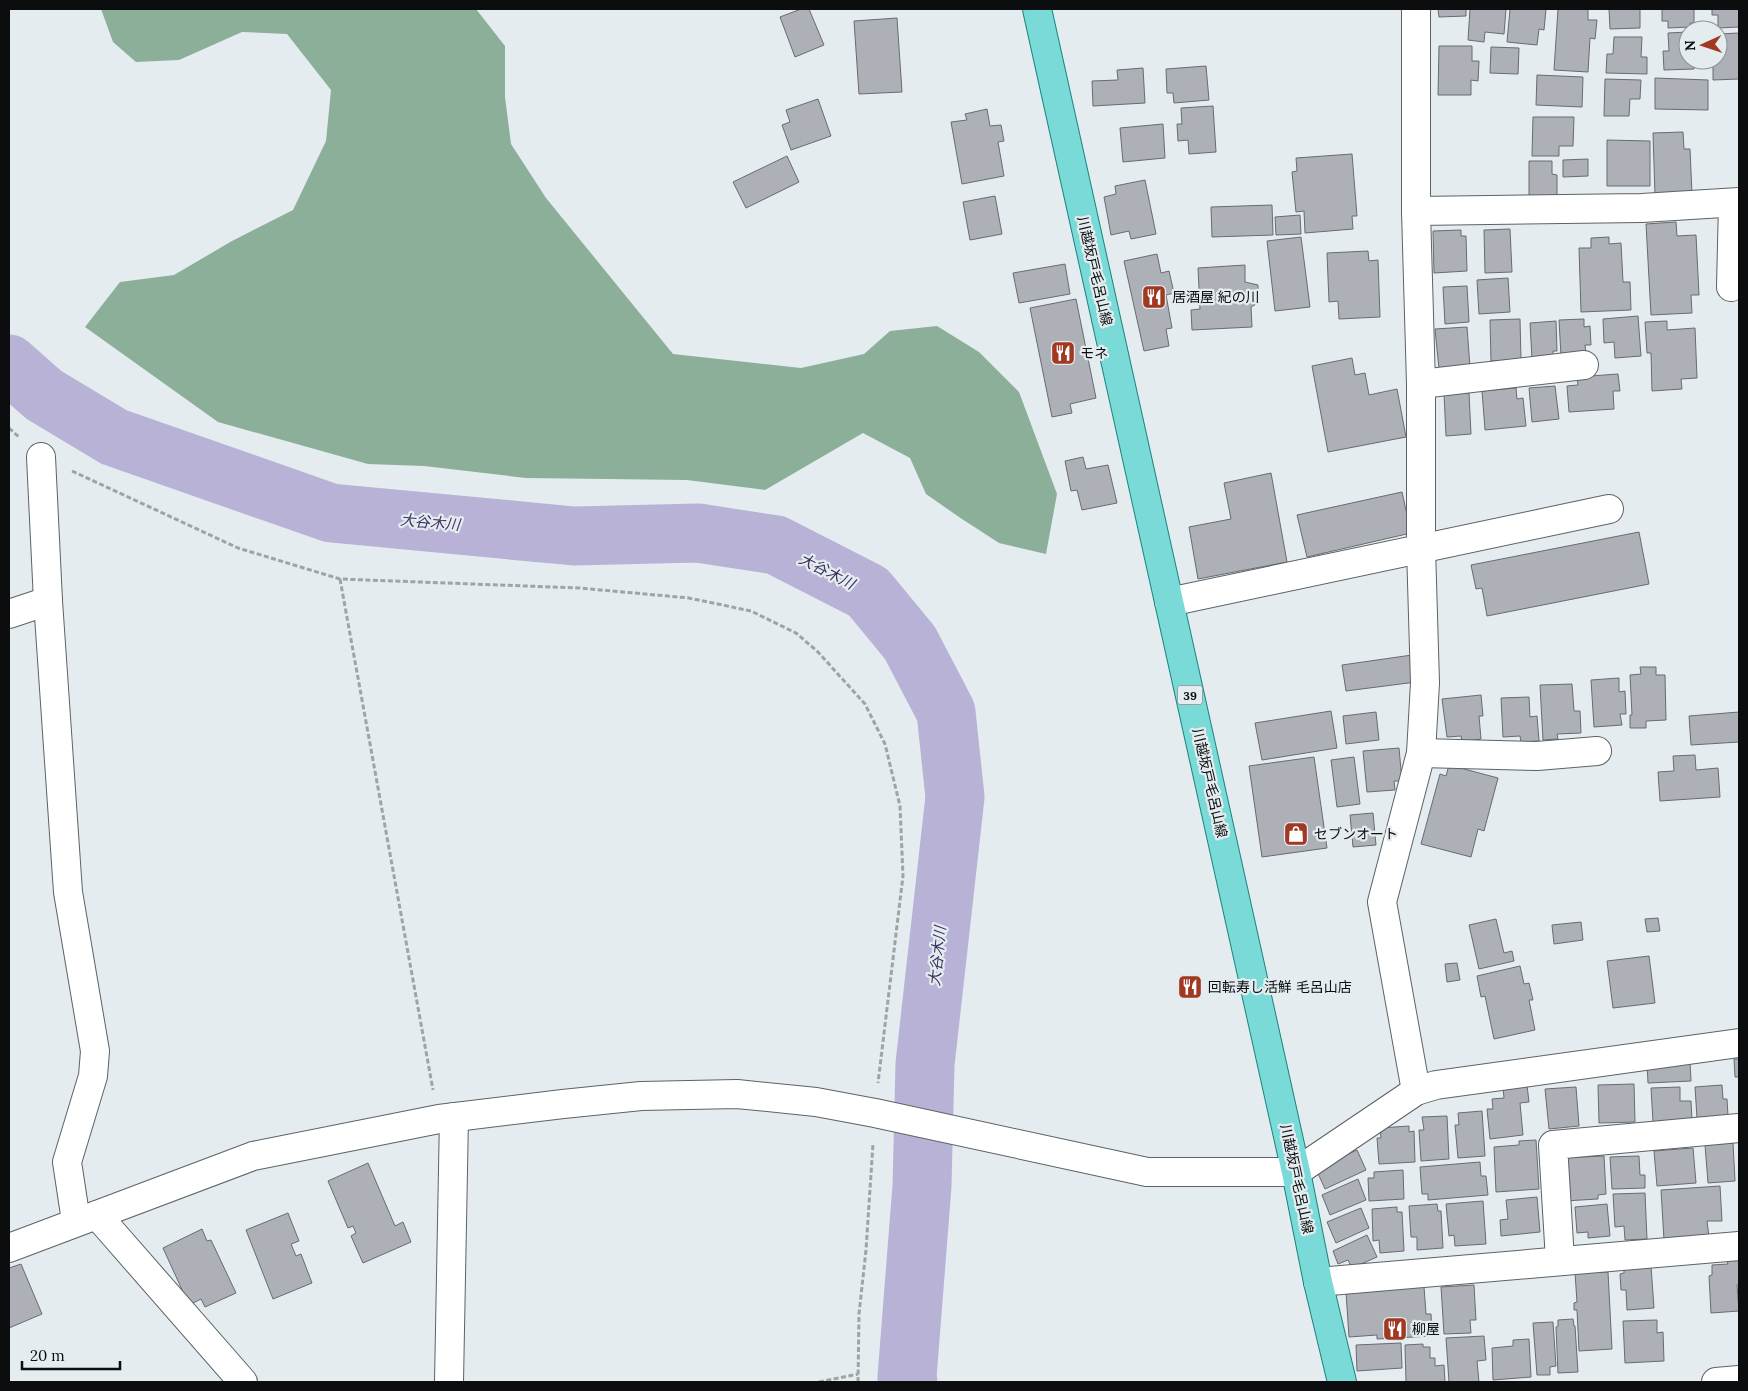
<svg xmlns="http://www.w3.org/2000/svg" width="1748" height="1391" viewBox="0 0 1748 1391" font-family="Lora,'Noto Sans JP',serif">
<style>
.forest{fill:#8baf98}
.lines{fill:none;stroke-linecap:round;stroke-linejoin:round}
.river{stroke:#b8b2d7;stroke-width:59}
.building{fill:#adb1b7;stroke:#686b71}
.minor-casing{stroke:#5c6265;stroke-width:30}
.major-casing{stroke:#19837f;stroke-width:30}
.path{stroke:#9ea4a6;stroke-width:3;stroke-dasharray:5 2.5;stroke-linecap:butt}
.minor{stroke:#fff;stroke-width:28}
.major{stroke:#79dad7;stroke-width:28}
.labels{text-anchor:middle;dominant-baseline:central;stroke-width:4.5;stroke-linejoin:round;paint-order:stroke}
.shield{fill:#e4ecef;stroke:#4c5052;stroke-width:1}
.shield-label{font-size:12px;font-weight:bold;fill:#0b0d0e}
.street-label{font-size:14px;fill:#0b0d0e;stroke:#e4ecef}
.poi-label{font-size:14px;fill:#0b0d0e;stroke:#e4ecef;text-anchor:start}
.water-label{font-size:15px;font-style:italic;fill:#3c3161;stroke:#e4ecef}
</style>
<rect width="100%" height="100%" fill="#e4ecef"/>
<polygon class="forest" points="101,9 476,9 505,46 505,97 511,144 546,198 673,354 801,368 864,354 890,331 937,326 979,352 1019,392 1057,494 1046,554 999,543 959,517 926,494 910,458 863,433 765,490 687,480 526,478 424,466 368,464 218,422 85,327 120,282 174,275 232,241 293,210 326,141 331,90 287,34 242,32 179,60 136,62 113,42"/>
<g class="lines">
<polyline class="river" points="9,364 44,395 114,437 331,513 574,536 698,533 776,545 868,592 910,643 946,712 955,797 925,1064 922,1186 907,1377 908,1382"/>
</g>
<g class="building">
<polygon points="801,9 809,9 824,45 795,57 780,17"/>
<polygon points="1438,9 1466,9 1466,16 1439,17"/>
<polygon points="1470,9 1506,9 1504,34 1485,32 1484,42 1468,40"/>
<polygon points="1510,9 1546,9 1544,30 1539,29 1537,45 1507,42"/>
<polygon points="1558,9 1588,9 1588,20 1597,20 1595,39 1590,38 1588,72 1554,70"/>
<polygon points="1609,9 1640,9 1640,28 1610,29"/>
<polygon points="1662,9 1694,9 1694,23 1690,23 1690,27 1668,28 1668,21 1662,21"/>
<polygon points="1712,9 1739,9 1739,27 1718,28 1718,15 1712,15"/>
<polygon points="897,18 902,92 859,94 854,21"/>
<polygon points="1688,32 1688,60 1694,60 1694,69 1664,70 1663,51 1669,51 1668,33"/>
<polygon points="1739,33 1739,79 1713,80 1713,60 1718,60 1718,34"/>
<polygon points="1614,37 1642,37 1641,57 1647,57 1647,74 1606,73 1607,54 1613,54"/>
<polygon points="1439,46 1472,46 1472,61 1479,61 1478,81 1471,80 1471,95 1438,95"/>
<polygon points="1491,47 1519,48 1518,74 1490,73"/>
<polygon points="1206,66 1209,100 1174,103 1173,93 1167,93 1166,69"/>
<polygon points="1143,68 1145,103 1093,106 1092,81 1118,80 1117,70"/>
<polygon points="1537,75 1583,77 1582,107 1536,105"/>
<polygon points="1655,78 1708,80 1708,110 1655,109"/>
<polygon points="1605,79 1641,80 1640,99 1630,99 1629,116 1604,116"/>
<polygon points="818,99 831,136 791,150 782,125 790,122 786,110"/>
<polygon points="1213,106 1216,152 1189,154 1188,140 1178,141 1177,124 1182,124 1181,108"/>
<polygon points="987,109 990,126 1001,125 1004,141 998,142 1004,176 962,184 951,122 967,120 965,114"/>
<polygon points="1533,117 1574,117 1573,146 1559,146 1559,156 1532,156"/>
<polygon points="1163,124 1165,158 1123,162 1120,128"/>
<polygon points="1683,132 1684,149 1690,149 1692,194 1655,195 1653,133"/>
<polygon points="1607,140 1650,141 1650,186 1607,186"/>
<polygon points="1352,154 1357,216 1352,216 1353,229 1305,233 1304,211 1296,212 1292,172 1297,171 1296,158"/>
<polygon points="787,156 799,182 746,208 733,182"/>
<polygon points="1588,159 1588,176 1563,177 1563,160"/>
<polygon points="1529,161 1552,161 1552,174 1557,175 1557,196 1529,196"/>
<polygon points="1145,180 1156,234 1131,239 1129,231 1111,235 1104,197 1116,194 1115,186"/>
<polygon points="995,196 1002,234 970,240 963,202"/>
<polygon points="1272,205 1273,235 1212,237 1211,207"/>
<polygon points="1300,215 1301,234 1276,235 1275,217"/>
<polygon points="1676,222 1677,236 1696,235 1699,295 1691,295 1692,313 1651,315 1646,224"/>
<polygon points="1510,229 1512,272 1485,273 1484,230"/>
<polygon points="1461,230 1461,236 1466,236 1467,271 1434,273 1433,231"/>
<polygon points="1301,237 1310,307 1275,311 1267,241"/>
<polygon points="1609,237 1609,244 1621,243 1623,282 1630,282 1631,310 1581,312 1579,248 1591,248 1591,238"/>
<polygon points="1368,251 1369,261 1378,260 1380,317 1339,319 1338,301 1329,302 1327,253"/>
<polygon points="1157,254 1161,273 1169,271 1174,293 1166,295 1172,328 1166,329 1169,346 1144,351 1124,261"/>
<polygon points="1065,264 1070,294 1019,303 1013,273"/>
<polygon points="1245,265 1245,282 1258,285 1258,303 1251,307 1252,327 1192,330 1191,310 1200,309 1198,268"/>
<polygon points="1508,278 1510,312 1479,314 1477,280"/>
<polygon points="1467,286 1469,322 1445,324 1443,287"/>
<polygon points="1076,299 1096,398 1070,404 1072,413 1052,417 1030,308"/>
<polygon points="1638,316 1641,356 1615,358 1614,342 1604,343 1603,319"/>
<polygon points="1520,319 1521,360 1491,361 1490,320"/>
<polygon points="1584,319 1584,327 1590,326 1591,345 1585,345 1586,354 1561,356 1559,320"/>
<polygon points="1556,321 1557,351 1553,351 1553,357 1532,359 1530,323"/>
<polygon points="1667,321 1667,330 1695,328 1697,378 1681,379 1682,389 1652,391 1651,353 1647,353 1645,322"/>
<polygon points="1467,327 1470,367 1439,369 1435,329"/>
<polygon points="1352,358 1355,375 1365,373 1369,395 1397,389 1406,437 1328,452 1312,366"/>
<polygon points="1618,374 1620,391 1613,391 1614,409 1569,412 1567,386 1578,385 1577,377"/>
<polygon points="1555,386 1559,419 1532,422 1529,388"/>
<polygon points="1516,388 1517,399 1523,398 1526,426 1485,430 1482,391"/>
<polygon points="1469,393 1471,434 1446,436 1444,394"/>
<polygon points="1083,457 1086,469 1108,465 1117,503 1082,510 1077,490 1071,491 1065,461"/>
<polygon points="1271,473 1287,562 1198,579 1189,527 1231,519 1224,483"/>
<polygon points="1402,492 1411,533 1307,557 1297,515"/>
<polygon points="1639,532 1649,584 1487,616 1482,588 1476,589 1471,565"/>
<polygon points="1412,655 1416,682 1346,691 1342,665"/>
<polygon points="1640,667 1656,667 1656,675 1665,675 1666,720 1646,721 1646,728 1630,728 1630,715 1632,715 1630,675 1641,674"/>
<polygon points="1619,678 1619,692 1625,691 1626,714 1620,714 1622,725 1594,727 1591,680"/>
<polygon points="1572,684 1574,711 1580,711 1581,733 1557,734 1558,739 1543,740 1540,685"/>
<polygon points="1481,695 1483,716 1479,716 1481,739 1462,742 1461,736 1447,737 1442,699"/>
<polygon points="1529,697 1530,717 1537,716 1539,741 1521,742 1520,736 1503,737 1501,698"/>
<polygon points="1331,711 1337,748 1262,760 1255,723"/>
<polygon points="1376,712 1379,740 1346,744 1343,716"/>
<polygon points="1739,712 1739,742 1691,745 1689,716"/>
<polygon points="1399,748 1402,781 1394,781 1395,790 1367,792 1363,751"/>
<polygon points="1695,755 1696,770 1718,768 1720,797 1660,801 1658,772 1674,771 1673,756"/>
<polygon points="1314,757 1327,848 1262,857 1249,766"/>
<polygon points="1354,757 1360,804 1337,807 1331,760"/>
<polygon points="1449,765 1498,778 1484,831 1478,829 1471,857 1421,844 1440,774 1446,776"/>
<polygon points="1373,813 1376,845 1353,847 1350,815"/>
<polygon points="1658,918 1660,931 1647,932 1645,919"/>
<polygon points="1496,919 1504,953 1512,951 1514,961 1479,969 1469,925"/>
<polygon points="1581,922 1583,940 1554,944 1552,925"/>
<polygon points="1649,956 1655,1003 1613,1008 1607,961"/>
<polygon points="1457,963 1460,980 1447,982 1445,964"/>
<polygon points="1520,966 1524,984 1529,983 1533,1000 1529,1000 1535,1030 1494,1039 1485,996 1481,997 1477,976"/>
<polygon points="1734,1059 1739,1059 1739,1077 1735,1077"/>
<polygon points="1690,1062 1691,1081 1648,1083 1647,1064"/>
<polygon points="1634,1084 1635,1122 1599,1123 1598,1085"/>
<polygon points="1527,1085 1529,1102 1520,1103 1523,1135 1490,1139 1487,1109 1493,1109 1492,1099 1504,1098 1503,1087"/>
<polygon points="1722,1085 1723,1099 1727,1099 1728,1116 1697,1118 1695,1087"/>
<polygon points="1576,1087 1579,1126 1549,1129 1545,1089"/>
<polygon points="1680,1087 1680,1101 1691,1101 1692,1120 1653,1122 1651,1088"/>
<polygon points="1482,1111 1485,1156 1458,1158 1455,1125 1459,1125 1458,1113"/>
<polygon points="1447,1116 1449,1159 1421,1161 1419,1130 1424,1130 1422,1117"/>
<polygon points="1409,1126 1409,1132 1414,1131 1415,1162 1379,1164 1377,1138 1381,1138 1380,1128"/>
<polygon points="1536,1140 1539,1189 1496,1192 1494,1147 1519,1145 1519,1141"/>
<polygon points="1733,1143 1735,1181 1708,1183 1705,1145"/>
<polygon points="1693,1148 1696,1183 1657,1186 1654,1151"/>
<polygon points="1357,1150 1366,1170 1325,1189 1316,1169"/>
<polygon points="1604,1156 1606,1194 1598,1195 1598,1199 1564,1201 1562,1158"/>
<polygon points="1639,1156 1640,1175 1645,1175 1645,1188 1612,1189 1610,1157"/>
<polygon points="1480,1162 1481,1176 1486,1176 1488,1195 1428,1200 1428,1194 1422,1194 1420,1167"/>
<polygon points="368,1163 395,1226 403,1222 411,1242 363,1263 351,1236 356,1233 353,1226 348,1228 328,1181"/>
<polygon points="1403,1170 1404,1199 1369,1201 1368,1178 1374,1178 1374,1172"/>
<polygon points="1358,1179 1366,1200 1330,1215 1322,1195"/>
<polygon points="1720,1186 1722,1221 1707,1221 1709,1237 1664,1240 1661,1190"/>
<polygon points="1645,1193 1647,1239 1625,1240 1624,1226 1615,1227 1613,1194"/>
<polygon points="1537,1197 1540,1232 1501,1236 1500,1220 1508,1219 1506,1200"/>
<polygon points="1483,1201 1486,1244 1455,1246 1454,1235 1449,1236 1446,1204"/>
<polygon points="1437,1204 1438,1211 1441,1211 1443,1248 1417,1250 1417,1237 1411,1237 1409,1206"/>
<polygon points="1607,1204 1610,1236 1588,1238 1588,1232 1577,1233 1575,1207"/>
<polygon points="1397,1207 1397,1212 1402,1212 1404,1251 1380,1253 1379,1240 1373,1241 1372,1209"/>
<polygon points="1361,1208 1369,1228 1336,1243 1327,1222"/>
<polygon points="288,1213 299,1241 291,1244 296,1256 301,1254 312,1283 273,1299 246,1230"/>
<polygon points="202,1229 207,1241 211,1240 236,1293 205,1307 201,1299 189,1305 163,1248"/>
<polygon points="1367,1235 1377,1257 1352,1268 1348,1260 1338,1264 1333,1251"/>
<polygon points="1739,1260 1739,1285 1737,1285 1739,1311 1711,1313 1709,1276 1712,1275 1712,1265 1728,1264 1727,1261"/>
<polygon points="21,1264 42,1314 9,1328 9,1268"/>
<polygon points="1651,1266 1654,1308 1627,1310 1626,1290 1621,1290 1620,1274 1624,1273 1624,1268"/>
<polygon points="1608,1272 1612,1349 1579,1351 1577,1310 1574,1310 1574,1303 1577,1302 1575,1273"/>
<polygon points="1474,1285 1476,1320 1470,1320 1471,1333 1444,1334 1441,1287"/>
<polygon points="1424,1287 1426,1314 1431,1314 1432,1336 1377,1339 1377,1335 1349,1337 1346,1292"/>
<polygon points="1573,1319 1574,1326 1575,1326 1578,1372 1558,1373 1556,1327 1558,1326 1558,1320"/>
<polygon points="1657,1320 1657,1333 1663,1332 1664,1361 1625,1363 1623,1321"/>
<polygon points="1553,1322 1556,1366 1550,1367 1550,1375 1537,1375 1533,1323"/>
<polygon points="1484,1336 1486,1360 1477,1361 1479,1382 1449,1382 1446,1338"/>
<polygon points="1529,1339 1531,1377 1493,1380 1492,1348 1513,1346 1513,1340"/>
<polygon points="1401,1343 1402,1368 1357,1371 1356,1345"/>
<polygon points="1423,1344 1423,1347 1430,1347 1430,1358 1435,1358 1435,1366 1444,1365 1445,1382 1406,1382 1405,1345"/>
</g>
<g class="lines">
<defs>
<g id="minor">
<polyline points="1416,211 1642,208 1739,202"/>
<polyline points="1731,287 1733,203"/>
<polyline points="1421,384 1584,365"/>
<polyline points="41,457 48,601 68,892 95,1051 93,1076 67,1162 76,1221"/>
<polyline points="1169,602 1609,509"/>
<polyline points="9,614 48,601"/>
<polyline points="1421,753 1537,756 1597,751"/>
<polyline points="1416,1091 1382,902 1421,753 1425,683 1421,548 1421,384 1416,211 1416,9"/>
<polyline points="97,1215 243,1382"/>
<polyline points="9,1248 253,1156 439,1119 563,1104 641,1096 737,1094 816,1102 875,1113 1147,1172 1296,1172 1416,1091 1436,1085 1739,1043"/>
<polyline points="1560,1260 1553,1145 1739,1128"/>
<polyline points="1318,1282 1739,1246"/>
<polyline points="449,1382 454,1117"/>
<polyline points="1716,1382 1739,1380"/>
</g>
<polyline id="major" points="1037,9 1296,1172 1318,1282 1342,1382"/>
</defs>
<use href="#minor" class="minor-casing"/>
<use href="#major" class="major-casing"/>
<g class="path">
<polyline points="9,428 19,437"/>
<polyline points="72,471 238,548 340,579 579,588 689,598 751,611 796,633 818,652 865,704 885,744 900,806 903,876 878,1083"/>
<polyline points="340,579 433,1090"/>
<polyline points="819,1382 858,1374"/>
<polyline points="858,1382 859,1314 866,1250 873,1144"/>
</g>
<use href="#minor" class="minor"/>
<use href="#major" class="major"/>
</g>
<defs>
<symbol id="restaurant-square" viewBox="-11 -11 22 22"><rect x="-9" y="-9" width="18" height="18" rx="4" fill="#a13821" stroke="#e4ecef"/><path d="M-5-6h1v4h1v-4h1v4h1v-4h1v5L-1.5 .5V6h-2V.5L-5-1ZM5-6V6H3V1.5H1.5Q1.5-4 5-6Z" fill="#fff"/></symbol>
<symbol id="shop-square" viewBox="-11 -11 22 22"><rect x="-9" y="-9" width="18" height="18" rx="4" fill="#a13821" stroke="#e4ecef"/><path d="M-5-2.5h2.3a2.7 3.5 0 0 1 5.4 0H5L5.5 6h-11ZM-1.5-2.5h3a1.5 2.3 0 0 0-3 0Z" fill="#fff"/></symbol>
</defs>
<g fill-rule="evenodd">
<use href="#restaurant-square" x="1140" y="283" width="28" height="28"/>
<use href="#restaurant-square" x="1049" y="339" width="28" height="28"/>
<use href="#shop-square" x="1282" y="820" width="28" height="28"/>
<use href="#restaurant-square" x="1176" y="973" width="28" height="28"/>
<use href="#restaurant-square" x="1381" y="1315" width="28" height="28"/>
</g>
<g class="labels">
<rect class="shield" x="1177.5" y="685.5" width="25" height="19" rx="4"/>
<g class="shield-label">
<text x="1190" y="695">39</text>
</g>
<g class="street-label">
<text transform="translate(1095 271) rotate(77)">川越坂戸毛呂山線</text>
<text transform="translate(1210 783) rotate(77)">川越坂戸毛呂山線</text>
<text transform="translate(1297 1179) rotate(78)">川越坂戸毛呂山線</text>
</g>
<g class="poi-label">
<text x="1172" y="297">居酒屋 紀の川</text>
<text x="1080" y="353">モネ</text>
<text x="1314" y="834">セブンオート</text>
<text x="1208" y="987">回転寿し活鮮 毛呂山店</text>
<text x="1412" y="1329">柳屋</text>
</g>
<g class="water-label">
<text transform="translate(430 522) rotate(5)">大谷木川</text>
<text transform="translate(827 571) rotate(27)">大谷木川</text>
<text transform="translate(937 956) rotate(-84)">大谷木川</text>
</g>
</g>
<rect width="1748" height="1391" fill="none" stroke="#0b0d0e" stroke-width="20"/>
<g transform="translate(1703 45) rotate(267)"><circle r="24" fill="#e4ecef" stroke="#8d9395"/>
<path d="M0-4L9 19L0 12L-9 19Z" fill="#a13821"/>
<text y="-8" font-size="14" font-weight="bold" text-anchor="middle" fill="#0b0d0e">N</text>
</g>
<path d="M22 1361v8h98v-8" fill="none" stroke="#0b0d0e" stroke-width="2.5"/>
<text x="30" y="1361" font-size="15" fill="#0b0d0e" stroke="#e4ecef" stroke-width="4" paint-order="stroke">20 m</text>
</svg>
